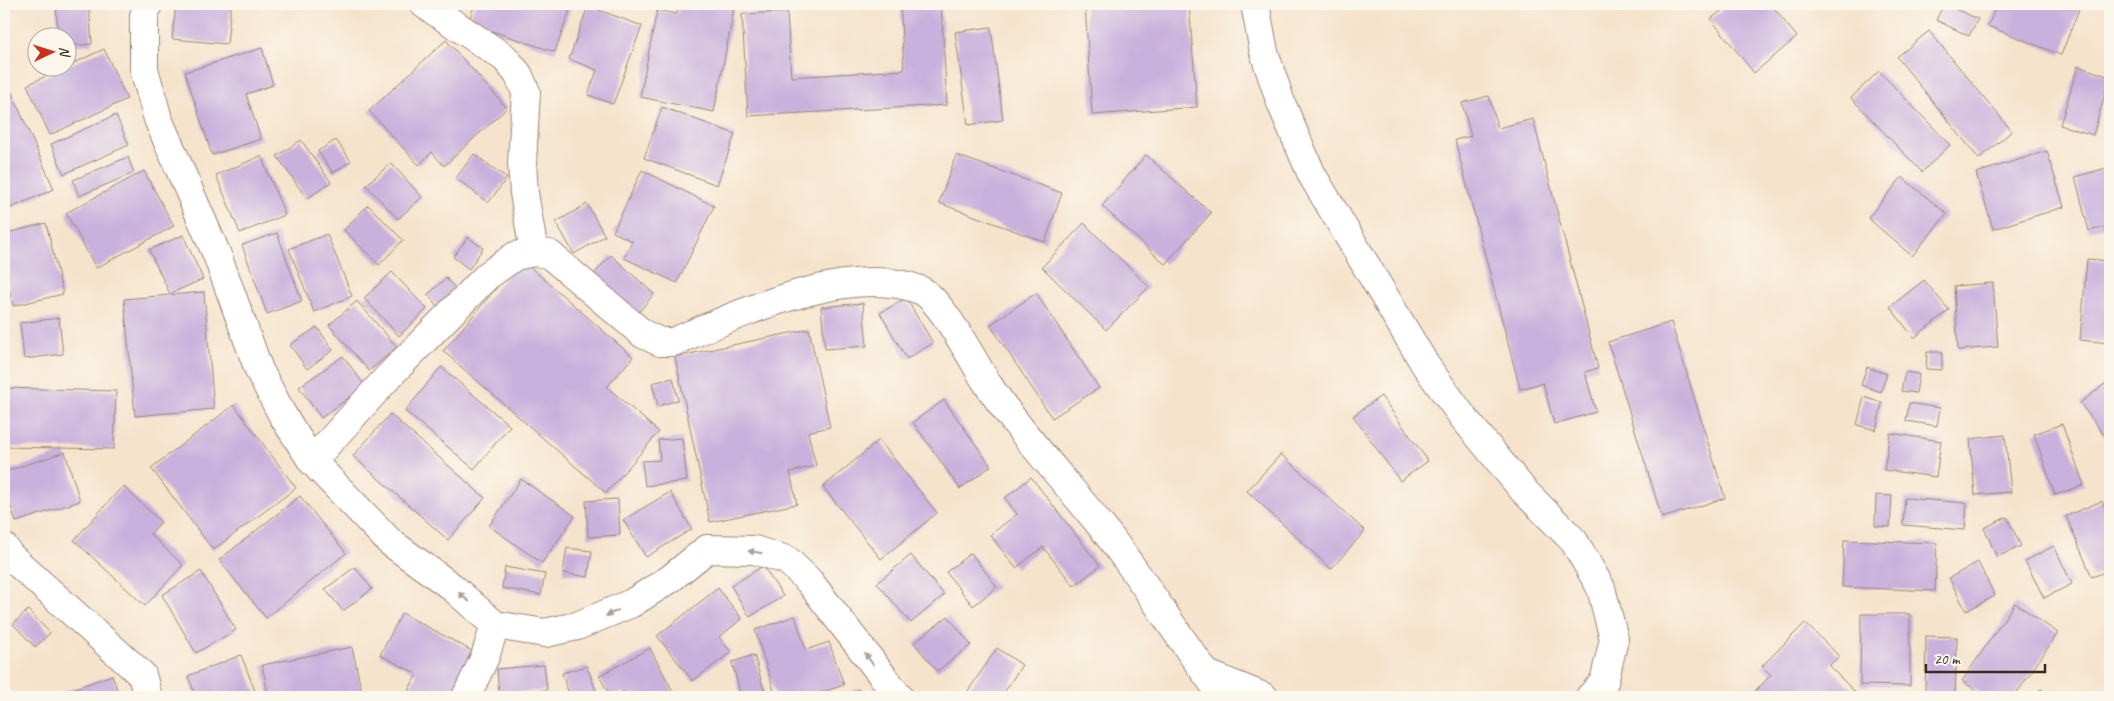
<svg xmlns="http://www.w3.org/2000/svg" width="2114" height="701" viewBox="0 0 2114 701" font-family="Caveat,sans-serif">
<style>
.building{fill:#c9b1dd}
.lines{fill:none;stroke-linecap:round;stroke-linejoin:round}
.minor-casing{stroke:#988675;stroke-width:30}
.major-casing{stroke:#988675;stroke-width:30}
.minor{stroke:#fff;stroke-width:28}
.major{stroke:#fff;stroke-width:28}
.oneway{fill:#a79f9a}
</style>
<rect width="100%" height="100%" fill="#fbf7ec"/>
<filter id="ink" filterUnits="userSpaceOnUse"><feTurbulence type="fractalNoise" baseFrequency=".02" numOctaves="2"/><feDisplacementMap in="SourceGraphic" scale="10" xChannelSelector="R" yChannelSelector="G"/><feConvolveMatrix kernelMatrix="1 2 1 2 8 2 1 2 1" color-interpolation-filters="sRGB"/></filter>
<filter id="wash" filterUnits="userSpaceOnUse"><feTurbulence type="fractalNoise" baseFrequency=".0096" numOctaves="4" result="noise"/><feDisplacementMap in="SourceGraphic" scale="20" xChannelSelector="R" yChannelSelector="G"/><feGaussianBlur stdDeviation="1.12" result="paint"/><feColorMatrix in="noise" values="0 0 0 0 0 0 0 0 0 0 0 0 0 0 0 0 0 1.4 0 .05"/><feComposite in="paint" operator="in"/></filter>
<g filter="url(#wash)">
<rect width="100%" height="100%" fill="#f6e3cc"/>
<g id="blocks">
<g class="building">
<polygon points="56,4 89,4 92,44 68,46 68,38 58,38"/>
<polygon points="176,4 231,4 227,44 172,39"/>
<polygon points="475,4 572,4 555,52 468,23"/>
<polygon points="679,4 735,4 714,112 640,97 657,10 677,14"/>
<polygon points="900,4 941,4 947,105 748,116 742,14 787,12 791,77 904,70"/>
<polygon points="1085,4 1189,4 1197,107 1092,115"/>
<polygon points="1730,4 1771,4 1797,37 1754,73 1711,19"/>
<polygon points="1944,4 1978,19 1969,36 1936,20"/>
<polygon points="1976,4 1988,4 1986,8"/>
<polygon points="1997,4 2081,4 2061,55 1988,26"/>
<polygon points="588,6 642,26 613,104 588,95 597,70 569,59"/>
<polygon points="991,27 1003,120 968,125 955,32"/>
<polygon points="1929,31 2012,131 1979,159 1897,57"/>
<polygon points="446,40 507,108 444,166 432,152 419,165 369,111"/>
<polygon points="262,48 273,85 246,94 261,139 212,155 185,72"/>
<polygon points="104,49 127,99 50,135 27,85"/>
<polygon points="2078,66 2110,77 2093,135 2060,125"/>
<polygon points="1879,71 1950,145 1922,172 1851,98"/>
<polygon points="7,82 54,189 4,211 4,83"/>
<polygon points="1489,96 1498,128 1533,119 1598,368 1585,372 1596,412 1554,424 1543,383 1520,389 1455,140 1471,136 1462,103"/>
<polygon points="662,107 735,134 717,185 644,158"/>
<polygon points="116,115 129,145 64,174 51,144"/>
<polygon points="301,140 331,182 307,199 277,156"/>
<polygon points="336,140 351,161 333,173 318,151"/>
<polygon points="2047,151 2064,207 1993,229 1976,173"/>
<polygon points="474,154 507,178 488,203 456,178"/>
<polygon points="956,155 1062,193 1045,242 939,203"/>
<polygon points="1146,155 1211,213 1165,264 1102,206"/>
<polygon points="261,156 285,215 240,233 216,175"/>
<polygon points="128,157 134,173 79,196 73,180"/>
<polygon points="391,163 422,197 398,219 366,185"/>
<polygon points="2110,167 2110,226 2089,231 2075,177"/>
<polygon points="642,170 714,206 677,283 624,258 632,241 613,232"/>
<polygon points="144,171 174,226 96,268 66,213"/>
<polygon points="1902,177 1947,214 1912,256 1868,218"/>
<polygon points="587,204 605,236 574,254 556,222"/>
<polygon points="368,205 403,240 379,265 344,230"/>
<polygon points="46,223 63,294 13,306 4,268 4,234"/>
<polygon points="1084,223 1149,287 1106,330 1042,267"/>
<polygon points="277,233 302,301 267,314 242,245"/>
<polygon points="327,234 352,296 314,312 289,249"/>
<polygon points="183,235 203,279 170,294 149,250"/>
<polygon points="468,237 483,248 469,269 453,257"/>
<polygon points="611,255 654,294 638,313 594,274"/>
<polygon points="521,259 633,357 607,387 659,432 606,493 443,351"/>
<polygon points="2087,259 2110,261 2110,343 2080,340"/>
<polygon points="392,272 427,309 399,336 364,298"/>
<polygon points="446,278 456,289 438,306 427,295"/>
<polygon points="1924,280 1949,310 1914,338 1890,307"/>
<polygon points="1993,283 1998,347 1958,350 1954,286"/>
<polygon points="204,292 214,409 135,416 124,299"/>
<polygon points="1036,293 1099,388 1052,418 990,325"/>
<polygon points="906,298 933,343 907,359 880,313"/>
<polygon points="357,301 397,347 369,371 329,325"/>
<polygon points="863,303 867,346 825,349 821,307"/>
<polygon points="59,318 63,354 24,359 20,323"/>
<polygon points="1671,322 1725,498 1662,518 1608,342"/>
<polygon points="317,327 333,350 307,369 290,345"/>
<polygon points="809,329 830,427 808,432 816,466 790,472 797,504 710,522 675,357"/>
<polygon points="1927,352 1942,352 1942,370 1926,369"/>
<polygon points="343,356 365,386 321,418 299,387"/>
<polygon points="441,367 510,426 474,469 405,411"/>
<polygon points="1867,367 1887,374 1881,392 1861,385"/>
<polygon points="1905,372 1919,374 1916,393 1901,391"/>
<polygon points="673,378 678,400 658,406 652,383"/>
<polygon points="2110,380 2110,443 2080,403"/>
<polygon points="4,388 116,391 114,449 4,447"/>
<polygon points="1381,396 1428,461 1400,481 1353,416"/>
<polygon points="1864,397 1882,403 1876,430 1857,425"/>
<polygon points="944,400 991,466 960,489 913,422"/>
<polygon points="1909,403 1940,408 1937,426 1906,421"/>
<polygon points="234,405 296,488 213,550 151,468"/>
<polygon points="390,414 485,498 448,540 353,456"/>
<polygon points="2062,424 2084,485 2055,495 2034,434"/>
<polygon points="1890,433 1941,441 1936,477 1884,470"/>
<polygon points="2005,435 2011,492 1975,495 1970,439"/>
<polygon points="682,438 687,481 645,486 642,461 660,460 658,440"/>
<polygon points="879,440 937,513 881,559 823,487"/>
<polygon points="65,452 80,501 16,522 4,485 4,472"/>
<polygon points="1281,454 1365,531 1331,569 1247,491"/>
<polygon points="1031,477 1100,566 1074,586 1043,547 1016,568 990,535 1017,514 1005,498"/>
<polygon points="521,479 575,516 542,563 489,526"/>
<polygon points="123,486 161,522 150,534 183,565 145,606 74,540"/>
<polygon points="670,492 692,529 646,557 623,520"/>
<polygon points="1876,495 1892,496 1890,527 1875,526"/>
<polygon points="300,496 346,553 266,618 219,560"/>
<polygon points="1905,498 1967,503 1965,530 1903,525"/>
<polygon points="618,499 620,535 588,537 586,501"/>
<polygon points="2102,501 2110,522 2110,570 2092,577 2066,516"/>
<polygon points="2007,517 2021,546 1997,557 1984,528"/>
<polygon points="1844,540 1937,543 1935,591 1842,587"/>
<polygon points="2054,546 2072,584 2044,598 2025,561"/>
<polygon points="567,548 592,551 588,577 563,573"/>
<polygon points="971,553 997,587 973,606 946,572"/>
<polygon points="911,555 944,595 911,623 877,583"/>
<polygon points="1978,562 1995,596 1966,611 1949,578"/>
<polygon points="763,566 783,596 750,617 731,586"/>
<polygon points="355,567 372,589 343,611 325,589"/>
<polygon points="505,567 545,574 541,595 502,588"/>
<polygon points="201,571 236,630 196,653 162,595"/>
<polygon points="718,588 742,619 719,637 731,652 693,681 657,636"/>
<polygon points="2015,603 2058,633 2014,697 1986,697 1962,681"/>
<polygon points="28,610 50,633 35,647 13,624"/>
<polygon points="402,613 474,652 451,697 405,697 417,674 380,655"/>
<polygon points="1861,614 1910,614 1910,686 1860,685"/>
<polygon points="795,616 806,650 829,642 844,685 808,697 776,697 755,630"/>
<polygon points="948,616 971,645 937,671 914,643"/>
<polygon points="1805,623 1839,656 1829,666 1855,692 1850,697 1749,697 1771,675 1762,666"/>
<polygon points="1926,636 1957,637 1955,697 1925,697"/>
<polygon points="352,647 363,697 269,697 262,665"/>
<polygon points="650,648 676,697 627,697 624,692 611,697 599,676"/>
<polygon points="997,648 1022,665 1001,697 964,697"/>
<polygon points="241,655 257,696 196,697 188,676"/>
<polygon points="754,655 766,697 741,697 732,662"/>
<polygon points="544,665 547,690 499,694 497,669"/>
<polygon points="587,666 598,697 570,697 562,673"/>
<polygon points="112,675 120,697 63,697 61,693"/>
<polygon points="859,689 862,697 839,697"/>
<polygon points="2041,689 2050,697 2034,697"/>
</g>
</g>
</g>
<g filter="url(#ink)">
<use href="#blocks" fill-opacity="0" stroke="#988675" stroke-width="1"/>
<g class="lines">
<defs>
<g id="minor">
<polyline points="424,4 505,58 518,74 526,92 522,163 524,193 534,252"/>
<polyline points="1255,4 1264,52 1281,103 1312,175 1426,366 1463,417 1524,491 1574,541 1601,588 1614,639 1604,682 1590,697"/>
<path d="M312,461L389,376L487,276L515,256L534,252L549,254L643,334L660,342H673C740,314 849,262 920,290C940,298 973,360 985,380C1022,437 1071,486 1112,540C1151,591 1184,647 1224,697"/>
<polyline points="4,547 10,556 142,675 148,697"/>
<polyline points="1207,674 1264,697"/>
<polyline points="466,697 485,657 495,625"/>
</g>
<polyline id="major" points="148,4 144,16 144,69 158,119 217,255 259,370 283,416 312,461 390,542 452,587 495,625 545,633 577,626 632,603 670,579 707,549 754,550 787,560 809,581 899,697"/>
</defs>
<use href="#minor" class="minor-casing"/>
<use href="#major" class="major-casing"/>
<use href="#minor" class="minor"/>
<use href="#major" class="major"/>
</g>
<defs><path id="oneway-solid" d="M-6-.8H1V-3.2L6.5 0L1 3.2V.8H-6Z" transform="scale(1.25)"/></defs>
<g class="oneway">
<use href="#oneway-solid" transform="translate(755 552) rotate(-171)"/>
<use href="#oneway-solid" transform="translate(464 597) rotate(-139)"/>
<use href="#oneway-solid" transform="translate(612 613) rotate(155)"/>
<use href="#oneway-solid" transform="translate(869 659) rotate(-126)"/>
</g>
</g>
<rect width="2114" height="701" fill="none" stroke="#fbf7ec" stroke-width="20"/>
<g transform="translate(52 52) rotate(86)"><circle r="24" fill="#fbf7ec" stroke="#aea59a"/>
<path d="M0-4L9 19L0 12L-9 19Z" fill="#c8321e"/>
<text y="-8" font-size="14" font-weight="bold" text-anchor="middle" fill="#3b2a1e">N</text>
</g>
<path d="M1926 664v8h119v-8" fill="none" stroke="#3b2a1e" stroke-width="2.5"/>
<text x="1934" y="664" font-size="15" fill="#3b2a1e" stroke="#fbf7ec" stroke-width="4" paint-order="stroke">20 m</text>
</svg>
